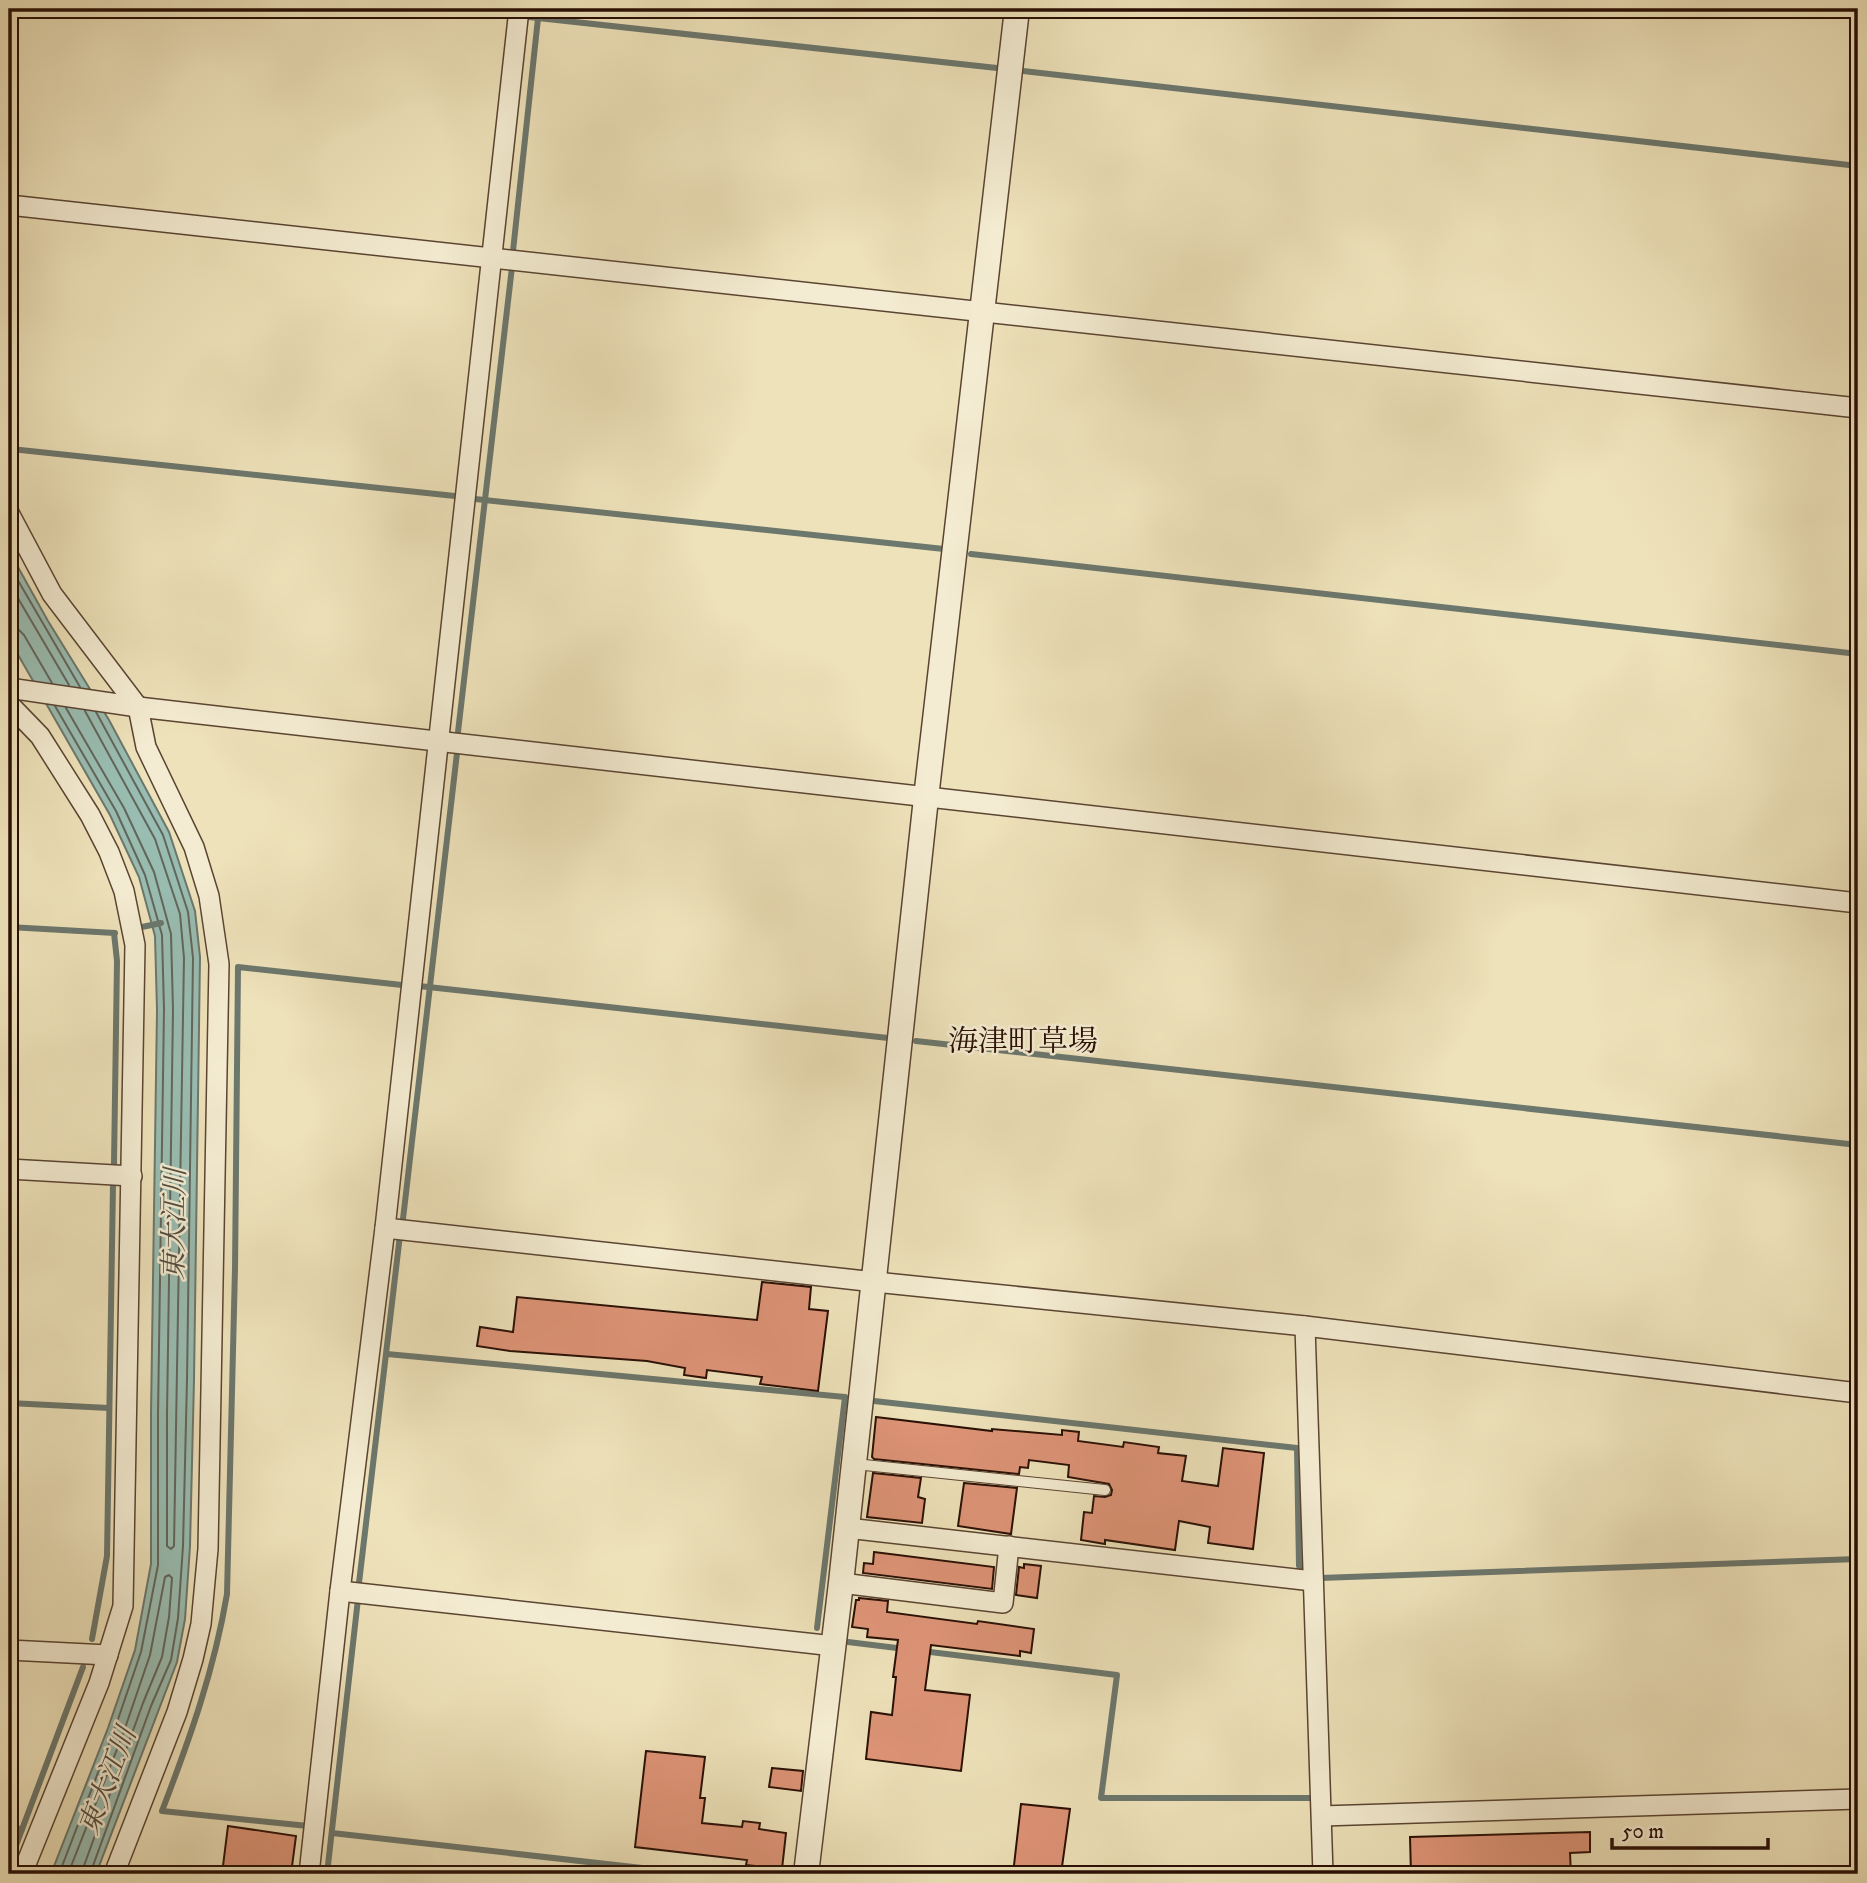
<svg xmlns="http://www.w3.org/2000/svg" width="1867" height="1883" viewBox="0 0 1867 1883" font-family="'IM FELL DW Pica','Noto Serif JP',serif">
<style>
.water{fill:#99bdb2;stroke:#6c776d;stroke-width:2}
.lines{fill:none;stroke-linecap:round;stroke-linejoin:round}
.shore{stroke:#61665c;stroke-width:2}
.stream{stroke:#6c776d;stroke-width:6}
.building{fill:#de9477;stroke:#290f05;stroke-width:2}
.service-casing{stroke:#5a4432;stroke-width:12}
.minor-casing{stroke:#5a4432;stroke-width:22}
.tertiary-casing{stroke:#5a4432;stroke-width:27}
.service{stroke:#f4ecd2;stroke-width:10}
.minor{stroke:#f4ecd2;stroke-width:19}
.tertiary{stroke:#f4ecd2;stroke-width:24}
.labels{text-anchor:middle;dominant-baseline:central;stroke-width:5;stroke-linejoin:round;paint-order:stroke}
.water-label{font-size:28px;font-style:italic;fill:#504c42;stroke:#f4ecd2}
.quarter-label{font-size:30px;fill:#290f05;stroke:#f4ecd2}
</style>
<rect width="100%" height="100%" fill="#eee2ba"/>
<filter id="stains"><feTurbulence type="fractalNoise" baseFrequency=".00286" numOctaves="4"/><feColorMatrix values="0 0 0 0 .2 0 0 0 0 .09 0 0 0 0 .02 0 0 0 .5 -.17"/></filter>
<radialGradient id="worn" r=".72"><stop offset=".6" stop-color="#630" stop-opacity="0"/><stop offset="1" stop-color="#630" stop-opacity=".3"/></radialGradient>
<polygon class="water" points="9,551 48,621 109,720 169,832 195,911 200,957 194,1380 190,1546 185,1619 177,1662 96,1874 51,1874 108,1728 135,1650 151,1564 151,1414 157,1010 155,936 139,877 110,815 9,639"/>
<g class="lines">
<g class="shore">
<polyline points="9,565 80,687"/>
<polyline points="9,583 69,685"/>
<polyline points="9,628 18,629 24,635 52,683"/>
<polyline points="55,706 116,811 145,875 162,935 164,1009 158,1414 158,1565 141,1652 114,1731 59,1874"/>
<polyline points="66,708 124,808 154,872 171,934 173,1010 167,1414 167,1546 171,1549 174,1546 184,958 180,914 155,839 85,711"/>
<polyline points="68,1874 123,1734 150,1655 165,1577 169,1575 172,1578 169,1617 162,1657 143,1703 81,1874"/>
<polyline points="90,1874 151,1706 171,1660 178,1618 183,1546 187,1380 193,958 188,912 163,835 96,712"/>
</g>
<g class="stream">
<polyline points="459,9 511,14"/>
<polyline points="529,17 997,68"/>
<polyline points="1023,71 1858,166"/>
<polyline points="513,251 539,9"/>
<polyline points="11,449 455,496"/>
<polyline points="475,499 944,549"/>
<polyline points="971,554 1858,654"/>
<polyline points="458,732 512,267"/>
<polyline points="9,927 115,933"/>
<polyline points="142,927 161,923"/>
<polyline points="419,986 888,1038"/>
<polyline points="916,1041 1858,1145"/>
<polyline points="114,1164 117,961 114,933"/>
<polyline points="403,1219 457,753"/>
<polyline points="387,1354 845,1397 817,1628"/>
<polyline points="874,1401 1297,1448 1299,1566 1305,1569"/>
<polyline points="9,1403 109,1408"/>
<polyline points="1320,1578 1858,1559"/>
<polyline points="359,1583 400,1235"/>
<polyline points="92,1639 107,1556 113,1185"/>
<polyline points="848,1642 905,1649"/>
<polyline points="922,1651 1117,1675 1101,1798 1310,1798"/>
<path d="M308,1826L162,1811C190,1738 214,1671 227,1594L235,1269L238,967L402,985"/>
<polyline points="9,1828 22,1829"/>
<polyline points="332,1833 695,1874"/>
<polyline points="9,1864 83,1667"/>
<polyline points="327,1874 358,1599"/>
</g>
</g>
<g class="building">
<polygon points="762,1282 811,1287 809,1309 828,1311 818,1391 760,1384 762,1377 707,1370 706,1378 684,1375 685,1368 647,1361 510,1351 477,1346 480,1327 513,1332 517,1297 757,1320"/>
<polygon points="876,1417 992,1431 992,1429 1062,1435 1062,1430 1079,1432 1078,1441 1123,1447 1124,1442 1159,1447 1158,1453 1186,1456 1182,1481 1218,1486 1223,1448 1264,1453 1253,1549 1208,1543 1210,1527 1179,1521 1175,1550 1105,1540 1105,1544 1081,1540 1084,1512 1092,1513 1094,1496 1105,1497 1111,1495 1112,1490 1109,1484 1068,1477 1069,1465 1029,1460 1028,1468 1020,1467 1019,1474 874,1459 872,1457"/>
<polygon points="873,1473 921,1478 918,1497 925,1499 922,1523 867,1517"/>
<polygon points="964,1483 1017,1488 1011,1534 958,1526"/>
<polygon points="874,1552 994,1567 992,1589 863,1573 864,1563 873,1564"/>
<polygon points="1024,1564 1041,1566 1037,1598 1016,1595 1019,1567 1024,1568"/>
<polygon points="859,1598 888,1601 887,1612 977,1624 978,1621 1034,1629 1031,1653 1020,1651 1020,1656 931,1645 925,1690 970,1695 961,1771 866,1759 871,1712 892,1715 896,1677 893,1677 898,1640 867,1637 868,1629 852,1627 856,1600 859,1600"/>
<polygon points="646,1751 705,1757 700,1798 705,1798 702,1823 742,1827 743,1821 760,1823 759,1829 786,1833 782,1869 746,1865 747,1860 635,1847"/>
<polygon points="772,1768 803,1771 801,1791 769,1787"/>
<polygon points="1021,1804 1070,1809 1061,1874 1013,1874"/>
<polygon points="228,1826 296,1836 291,1874 222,1874"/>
<polygon points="1590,1832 1590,1852 1570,1853 1571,1874 1411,1874 1410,1837"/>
</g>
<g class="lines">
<defs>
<polyline id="service" points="855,1464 1105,1490"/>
<g id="minor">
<polyline points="9,205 1858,408"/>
<polyline points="9,513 52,594 138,707 146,747 194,847 209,896 219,964 208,1549 201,1624 193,1659 177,1712 114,1874"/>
<polyline points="9,688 138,707 1858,903"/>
<polyline points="9,704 40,736 90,815 109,852 124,891 135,945 123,1606 99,1683 22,1874"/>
<polyline points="9,1169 132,1176"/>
<polyline points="385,1228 875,1282 1305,1326 1858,1393"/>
<polyline points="1305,1326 1323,1874"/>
<polyline points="847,1528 1313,1581"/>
<polyline points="841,1583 1003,1603 1009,1546"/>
<polyline points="340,1591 834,1646"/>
<polyline points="9,1650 108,1655"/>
<polyline points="1322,1816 1858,1799"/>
<polyline points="309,1874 340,1591 385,1228 519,9"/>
</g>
<polyline id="tertiary" points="806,1874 841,1583 926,798 1017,9"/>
</defs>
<use href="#service" class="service-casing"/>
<use href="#minor" class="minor-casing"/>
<use href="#tertiary" class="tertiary-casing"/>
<use href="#service" class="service"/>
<use href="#minor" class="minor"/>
<use href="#tertiary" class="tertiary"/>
</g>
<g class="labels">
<g class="water-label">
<text transform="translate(175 1224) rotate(-89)">東大江川</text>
<text transform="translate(108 1781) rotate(-69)">東大江川</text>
</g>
<g class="quarter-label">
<text x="1023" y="1042">海津町草場</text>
</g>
</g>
<rect width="1867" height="1883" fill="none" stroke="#eee2ba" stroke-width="35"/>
<rect x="10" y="10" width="1846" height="1862" fill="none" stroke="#290f05" stroke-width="3.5"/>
<rect x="18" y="18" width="1832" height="1848" fill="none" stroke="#290f05" stroke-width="2"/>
<path d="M1612 1838v10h156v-10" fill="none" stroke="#290f05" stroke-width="3.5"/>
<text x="1622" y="1838" font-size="21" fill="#290f05" stroke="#f4ecd2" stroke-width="5" paint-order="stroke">50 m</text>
<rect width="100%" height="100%" filter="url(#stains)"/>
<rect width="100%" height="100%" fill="url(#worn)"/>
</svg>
